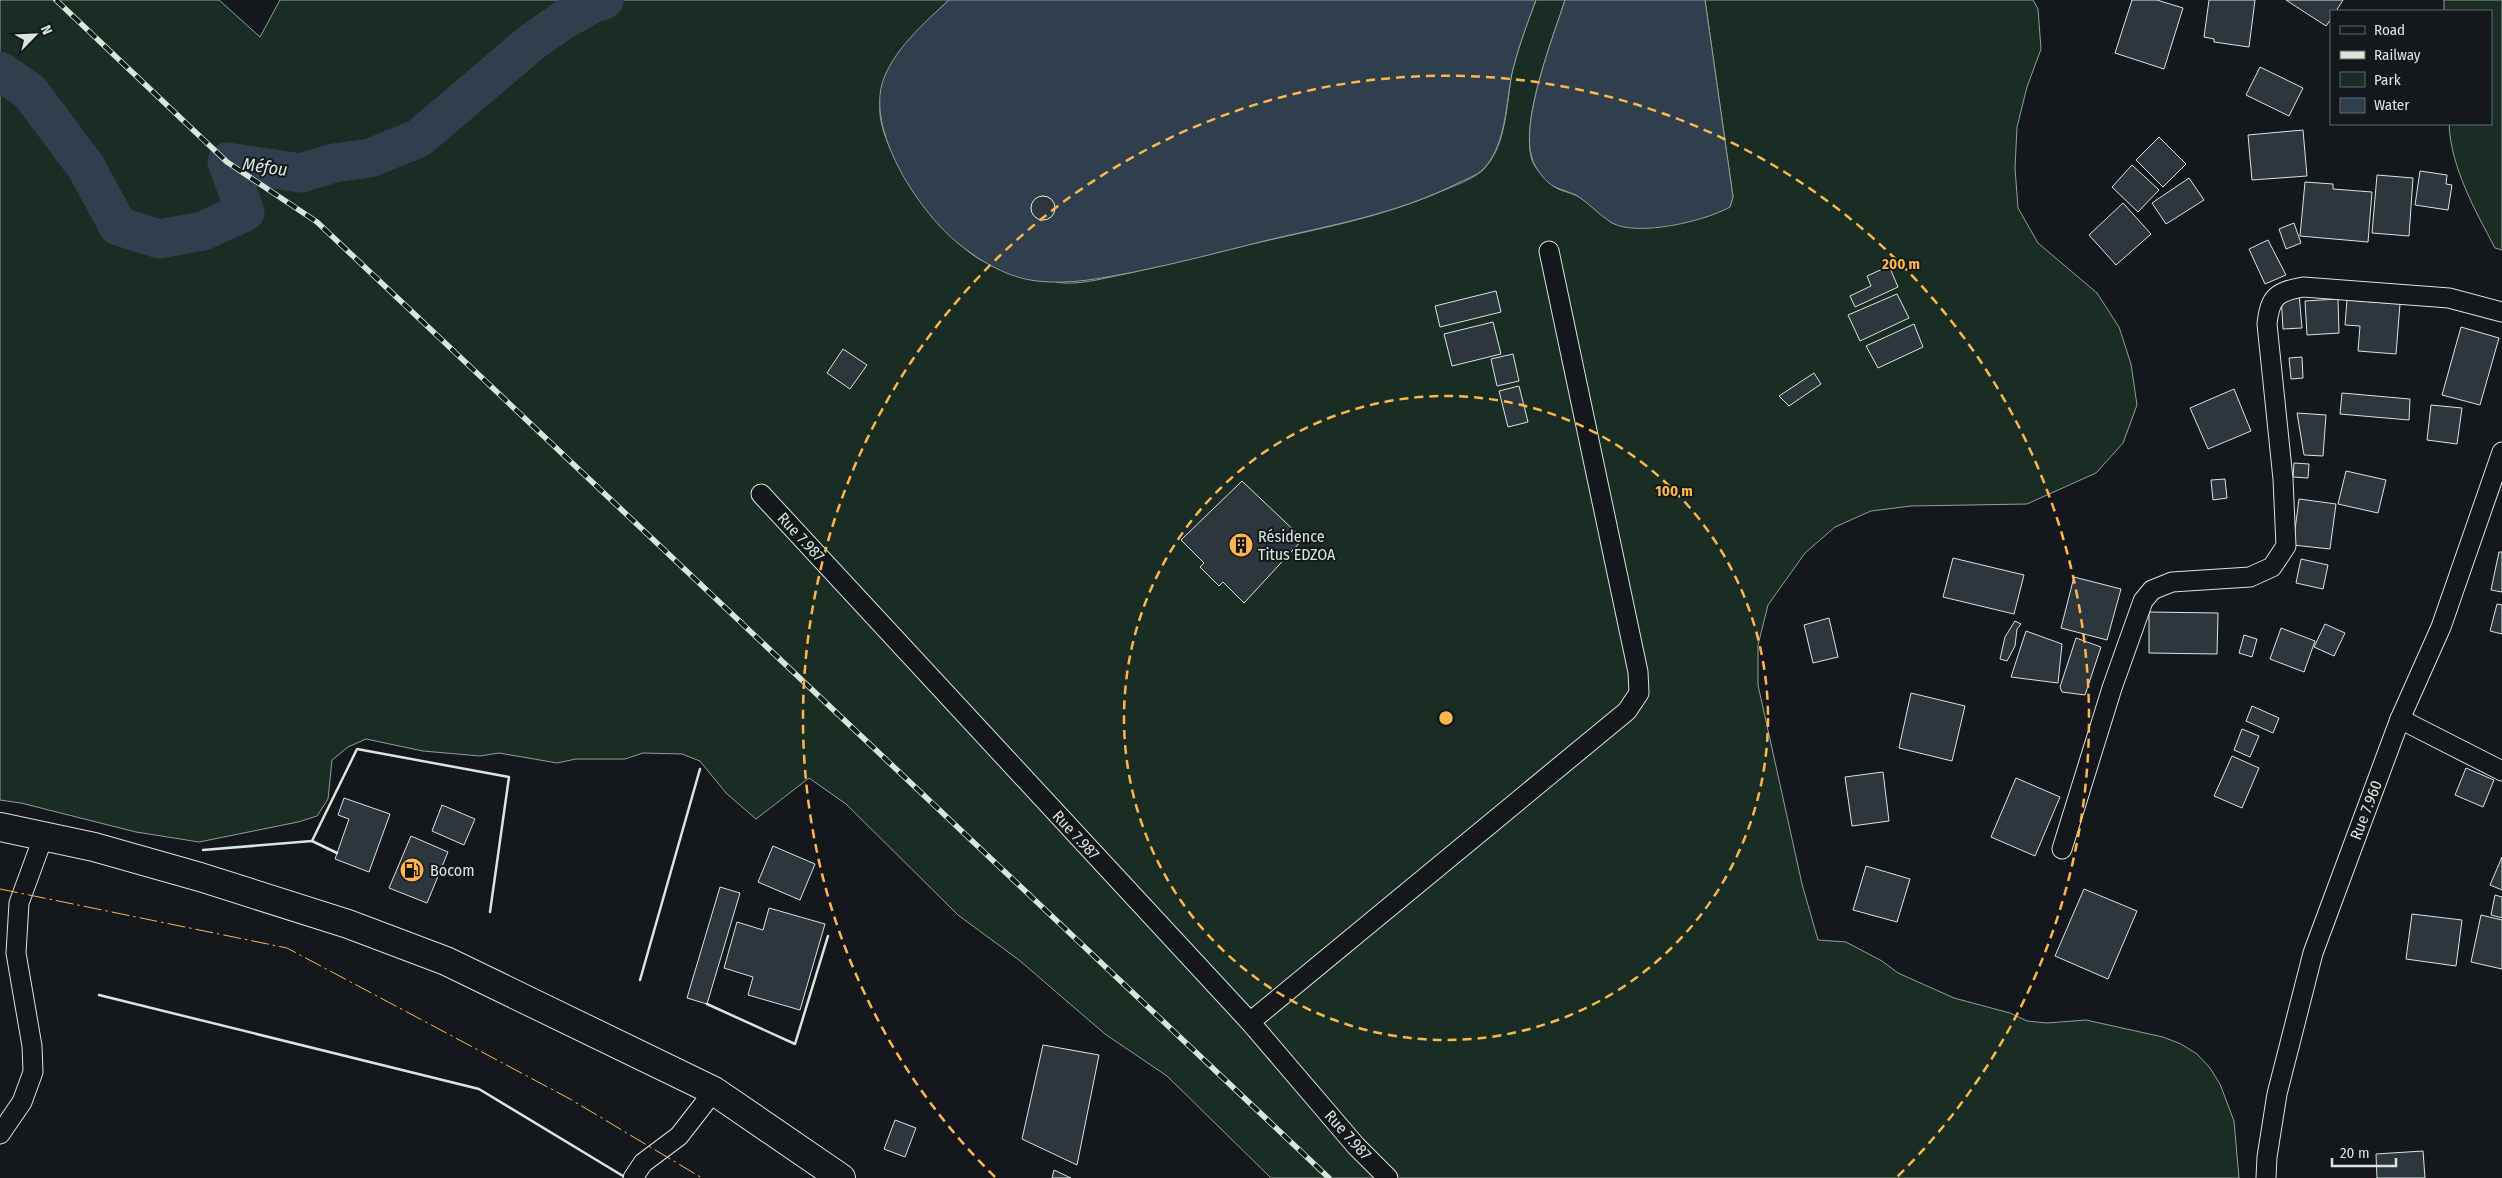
<svg xmlns="http://www.w3.org/2000/svg" width="2502" height="1178" viewBox="0 0 2502 1178" font-family="'Fira Sans Condensed',sans-serif">
<style>
.green{fill:#1a2d24;stroke:#939e99}
.water{fill:#2f3f4d;stroke:#939e99}
.pier{fill:#14181c;stroke:#939e99}
.lines{fill:none;stroke-linecap:round;stroke-linejoin:round}
.river{stroke:#2f3f4d;stroke-width:39}
.building{fill:#2c363c;stroke:#d8e6dc}
.minor-casing{stroke:#d8e6dc;stroke-width:21}
.trunk-casing{stroke:#d8e6dc;stroke-width:30}
.minor{stroke:#14181c;stroke-width:19}
.trunk{stroke:#14181c;stroke-width:28}
.rail-casing{stroke:#d8e6dc;stroke-width:5.5}
.rail{stroke:#14181c;stroke-width:4;stroke-dasharray:11;stroke-linecap:butt}
.wall{stroke:#d8e6dc;stroke-width:2.5}
.power{stroke:#ffb74d;stroke-width:1;stroke-dasharray:18 4 2.5 4;stroke-linecap:butt}
.ring{fill:none;stroke:#ffb74d;stroke-width:2.5;stroke-dasharray:9 6}
.labels{text-anchor:middle;dominant-baseline:central;stroke-width:4;stroke-linejoin:round;paint-order:stroke}
.poi-label{font-size:16px;fill:#d8e6dc;stroke:#14181c;text-anchor:start}
.street-label{font-size:16px;fill:#d8e6dc;stroke:#14181c}
.water-label{font-size:18px;font-style:italic;fill:#d8e6dc;stroke:#14181c}
.centre{fill:#ffb74d;stroke:#14181c;stroke-width:2.5}
.ring-label{font-size:15px;text-anchor:middle;font-weight:bold;fill:#ffb74d;stroke:#14181c;stroke-width:4;stroke-linejoin:round;paint-order:stroke}
</style>
<rect width="100%" height="100%" fill="#14181c"/>
<g class="green">
<path d="M0,0H219L260,37L280,0H949C917,29 886,61 880,105C875,148 946,245 985,262C999,267 1050,282 1064,283C1084,284 1105,278 1125,274C1162,266 1198,257 1235,248C1305,231 1376,220 1442,191C1454,186 1473,179 1483,170C1507,146 1506,104 1512,73C1518,48 1527,24 1536,0H1565C1552,41 1522,115 1531,157C1533,167 1544,177 1551,184C1557,191 1571,192 1579,197C1591,204 1601,214 1612,223L1706,217L1730,207L1733,197L1705,0H2033L2038,9L2041,49L2027,87L2017,127L2015,168L2018,208L2038,243L2097,293L2119,327L2131,364L2137,405L2123,443L2096,473L2027,504L1911,506L1871,511L1835,527L1805,553L1768,605L1758,645V685L1802,884L1818,940L1846,942L1882,961L1898,973L1954,998L2010,1013L2027,1021L2047,1023L2086,1020L2163,1037L2181,1044L2197,1054L2210,1068L2220,1084L2234,1121L2239,1178H1271L1167,1076L1105,1034L1019,960L958,915L846,804L809,778L756,819L726,793L700,761L682,754L643,753L625,759H576L557,763L499,753L480,756L423,751L366,739L348,747L332,760L328,799L317,816L298,822L199,842L136,832L21,803L0,800Z"/>
<path d="M2444,0H2502V250L2495,248C2475,210 2451,168 2449,124H2491V11H2444Z"/>
</g>
<g class="water">
<path d="M949,0H1536C1527,24 1518,48 1512,73C1506,103 1506,142 1486,166C1480,174 1469,178 1460,182C1398,214 1331,225 1264,241C1221,252 1178,263 1134,272C1102,278 1070,285 1037,281C1009,278 981,262 959,244C921,214 868,135 882,84C891,52 925,22 949,0Z"/>
<path d="M1565,0H1705L1733,197L1730,207C1705,221 1639,237 1612,223C1599,215 1589,203 1576,195C1569,192 1562,190 1555,187C1546,183 1534,167 1532,158C1520,122 1553,37 1565,0Z"/>
</g>
<circle class="pier" cx="1043" cy="208" r="12"/>
<g class="lines">
<polyline class="river" points="0,71 30,92 86,167 118,226 159,239 203,231 245,212 227,162 301,173 334,163 370,158 419,138 532,42 562,21 594,3 604,0"/>
</g>
<g class="building">
<polygon points="2132,0 2157,0 2183,8 2164,69 2115,53"/>
<polygon points="2209,0 2255,0 2249,47 2214,42 2214,39 2204,37"/>
<polygon points="2286,0 2343,0 2336,11 2331,11 2331,19 2326,26"/>
<polygon points="2260,67 2303,88 2289,116 2246,95"/>
<polygon points="2303,130 2307,176 2252,180 2248,135"/>
<polygon points="2159,137 2186,164 2163,187 2136,160"/>
<polygon points="2132,165 2159,190 2138,212 2112,187"/>
<polygon points="2420,171 2447,175 2446,184 2452,185 2448,210 2415,205"/>
<polygon points="2377,175 2413,178 2409,236 2372,233"/>
<polygon points="2189,178 2204,200 2166,224 2152,203"/>
<polygon points="2305,182 2333,184 2333,189 2372,192 2368,242 2300,236"/>
<circle cx="1043" cy="208" r="12"/>
<polygon points="2123,203 2151,234 2116,265 2089,235"/>
<polygon points="2294,223 2301,243 2286,249 2279,229"/>
<polygon points="2268,240 2286,275 2265,284 2249,249"/>
<polygon points="1889,266 1898,287 1855,307 1850,296 1871,286 1867,276"/>
<polygon points="1496,291 1501,312 1440,327 1435,306"/>
<polygon points="1897,294 1909,318 1860,341 1848,315"/>
<polygon points="2299,294 2302,328 2283,329 2281,295"/>
<polygon points="2338,299 2339,333 2307,335 2305,301"/>
<polygon points="2347,300 2400,304 2396,354 2358,351 2360,326 2345,325"/>
<polygon points="1493,322 1501,354 1452,366 1444,334"/>
<polygon points="1914,324 1923,347 1878,368 1866,346"/>
<polygon points="2461,327 2499,338 2480,405 2442,395"/>
<polygon points="843,349 867,365 850,389 827,373"/>
<polygon points="1513,354 1519,381 1497,386 1491,359"/>
<polygon points="2302,357 2303,378 2291,379 2289,358"/>
<polygon points="1814,373 1821,384 1789,406 1779,396"/>
<polygon points="1519,386 1528,422 1508,427 1499,391"/>
<polygon points="2234,389 2251,431 2208,449 2190,408"/>
<polygon points="2342,393 2410,399 2409,420 2340,414"/>
<polygon points="2431,405 2462,408 2457,444 2427,440"/>
<polygon points="2297,413 2326,415 2323,456 2304,455"/>
<polygon points="2294,463 2309,464 2308,478 2293,477"/>
<polygon points="2346,471 2386,480 2378,513 2338,504"/>
<polygon points="2225,479 2227,498 2213,500 2211,480"/>
<polygon points="1242,481 1303,539 1244,603 1223,582 1219,586 1200,567 1204,563 1181,540"/>
<polygon points="2299,499 2336,504 2330,549 2293,545"/>
<polygon points="2499,552 2502,552 2502,592 2491,590"/>
<polygon points="1953,558 2024,575 2014,614 1943,597"/>
<polygon points="2301,559 2328,565 2323,589 2296,583"/>
<polygon points="2074,577 2121,589 2107,640 2061,628"/>
<polygon points="2497,604 2502,605 2502,634 2490,631"/>
<polygon points="2149,612 2218,613 2217,654 2149,653"/>
<polygon points="1829,618 1838,657 1813,663 1804,625"/>
<polygon points="2015,621 2021,624 2017,629 2015,646 2007,661 2000,659 2005,637"/>
<polygon points="2325,624 2345,633 2334,656 2314,647"/>
<polygon points="2281,628 2315,641 2304,672 2270,659"/>
<polygon points="2026,631 2062,644 2058,683 2011,677"/>
<polygon points="2244,635 2257,639 2252,657 2239,653"/>
<polygon points="2076,638 2101,647 2085,695 2062,692 2060,687"/>
<polygon points="1911,693 1965,706 1952,761 1899,748"/>
<polygon points="2252,706 2279,718 2273,733 2246,721"/>
<polygon points="2242,729 2259,736 2250,757 2234,750"/>
<polygon points="2232,756 2259,768 2242,808 2214,796"/>
<polygon points="2466,768 2494,780 2483,807 2455,795"/>
<polygon points="1883,772 1889,821 1852,826 1845,777"/>
<polygon points="2016,778 2060,797 2035,856 1991,837"/>
<polygon points="344,798 390,814 369,872 335,859 349,819 338,815"/>
<polygon points="442,805 475,819 464,845 432,831"/>
<polygon points="411,836 448,852 427,903 389,888"/>
<polygon points="773,846 815,864 800,900 758,882"/>
<polygon points="2502,857 2502,890 2490,885"/>
<polygon points="1866,866 1910,879 1897,922 1853,910"/>
<polygon points="720,887 740,893 707,1004 687,998"/>
<polygon points="2084,889 2137,911 2108,979 2055,956"/>
<polygon points="2495,895 2502,897 2502,918 2491,915"/>
<polygon points="769,908 825,924 800,1010 748,995 753,977 724,968 737,922 763,930"/>
<polygon points="2412,914 2462,920 2456,966 2406,959"/>
<polygon points="2481,915 2502,920 2502,969 2471,962"/>
<polygon points="1043,1045 1099,1055 1077,1165 1022,1139"/>
<polygon points="895,1120 916,1128 905,1157 884,1149"/>
<polygon points="2423,1151 2425,1178 2377,1178 2376,1154"/>
<polygon points="1054,1170 1071,1178 1052,1178"/>
</g>
<g class="lines">
<defs>
<g id="minor">
<polyline points="761,494 1250,1022 1356,1146 1388,1178"/>
<polyline points="2400,719 2502,771"/>
<path d="M2062,849L2112,688L2143,601L2152,590L2172,582L2250,577L2272,567L2286,546L2283,479L2267,324C2270,297 2276,292 2303,287L2449,298L2502,312"/>
<polyline points="1250,1022 1627,711 1639,693 1638,672 1549,251"/>
<polyline points="0,1134 22,1102 33,1072 32,1046 16,953 19,903 44,835"/>
<polyline points="633,1178 643,1163 679,1136 714,1091"/>
<polyline points="2266,1178 2267,1157 2277,1094 2313,953 2400,719 2441,627 2502,452"/>
</g>
<polyline id="trunk" points="0,827 94,847 200,877 348,924 446,961 714,1091 841,1178"/>
</defs>
<use href="#minor" class="minor-casing"/>
<use href="#trunk" class="trunk-casing"/>
<use href="#minor" class="minor"/>
<use href="#trunk" class="trunk"/>
<defs>
<polyline id="rail" points="56,0 227,162 317,222 1329,1178"/>
</defs>
<use href="#rail" class="rail-casing"/>
<use href="#rail" class="rail"/>
<g class="wall">
<polyline points="203,850 312,841"/>
<polyline points="337,853 312,841 357,749 509,777 490,912"/>
<polyline points="640,980 700,769"/>
<polyline points="99,995 479,1089 623,1176"/>
<polyline points="707,1004 795,1044 828,936"/>
</g>
<polyline class="power" points="0,889 287,948 570,1099 702,1178"/>
</g>
<g class="ring">
<circle cx="1446" cy="718" r="322"/>
<path d="M995 1177A643 643 0 1 1 1897 1177"/>
</g>
<defs>
<symbol id="building-disc" viewBox="-11 -11 22 22"><circle r="9.5" fill="#ffb74d" stroke="#14181c"/><path d="M-4-6H4V6H1V3H-1V6H-4ZM-2.5-4.3h1.7v1.8h-1.7ZM.8-4.3h1.7v1.8H.8ZM-2.5-1h1.7V.8h-1.7ZM.8-1h1.7V.8H.8Z" fill="#111"/></symbol>
<symbol id="fuel-disc" viewBox="-11 -11 22 22"><circle r="9.5" fill="#ffb74d" stroke="#14181c"/><path d="M-5.5-6h7V0h2V4h1.3V-2.5L3-4.5l.8-.8L6-3V5H2.5V1h-1V6h-7ZM-4.2-4.7v3.2H.2V-4.7Z" fill="#111"/></symbol>
</defs>
<g fill-rule="evenodd">
<use href="#building-disc" x="1227" y="531" width="28" height="28"/>
<use href="#fuel-disc" x="398" y="856" width="28" height="28"/>
</g>
<g class="labels">
<g class="poi-label">
<text x="1258" y="536">Résidence<tspan x="1258" dy="18">Titus EDZOA</tspan></text>
<text x="430" y="870">Bocom</text>
</g>
<g class="street-label">
<text transform="translate(801 537) rotate(47)">Rue 7.987</text>
<text transform="translate(2366 810) rotate(-69)">Rue 7.960</text>
<text transform="translate(1076 835) rotate(47)">Rue 7.987</text>
<text transform="translate(1348 1135) rotate(48)">Rue 7.987</text>
</g>
<g class="water-label">
<text transform="translate(265 167) rotate(8)">Méfou</text>
</g>
</g>
<circle cx="1446" cy="718" r="8" class="centre"/>
<g class="ring-label">
<text x="1901" y="269">200 m</text>
<text x="1674" y="496">100 m</text>
</g>
<rect x="2330" y="10" width="162" height="115" fill="#14181c" stroke="#626a69"/>
<rect x="2340" y="26" width="25" height="8" fill="#14181c" stroke="#626a69"/>
<text x="2374" y="35" font-size="15" fill="#d8e6dc">Road</text>
<rect x="2340" y="51" width="25" height="8" fill="#d8e6dc" stroke="#626a69"/>
<text x="2374" y="60" font-size="15" fill="#d8e6dc">Railway</text>
<rect x="2340" y="72" width="25" height="15" fill="#1a2d24" stroke="#626a69"/>
<text x="2374" y="85" font-size="15" fill="#d8e6dc">Park</text>
<rect x="2340" y="98" width="25" height="15" fill="#2f3f4d" stroke="#626a69"/>
<text x="2374" y="110" font-size="15" fill="#d8e6dc">Water</text>
<g transform="translate(35 35) rotate(66)" stroke="#14181c" stroke-width="4" paint-order="stroke">
<path d="M0-4L9 19L0 12L-9 19Z" fill="#d8e6dc"/>
<text y="-8" font-size="14" font-weight="bold" text-anchor="middle" fill="#d8e6dc">N</text>
</g>
<path d="M2332 1158v8h64v-8" fill="none" stroke="#d8e6dc" stroke-width="2.5"/>
<text x="2340" y="1158" font-size="15" fill="#d8e6dc" stroke="#14181c" stroke-width="4" paint-order="stroke">20 m</text>
</svg>
